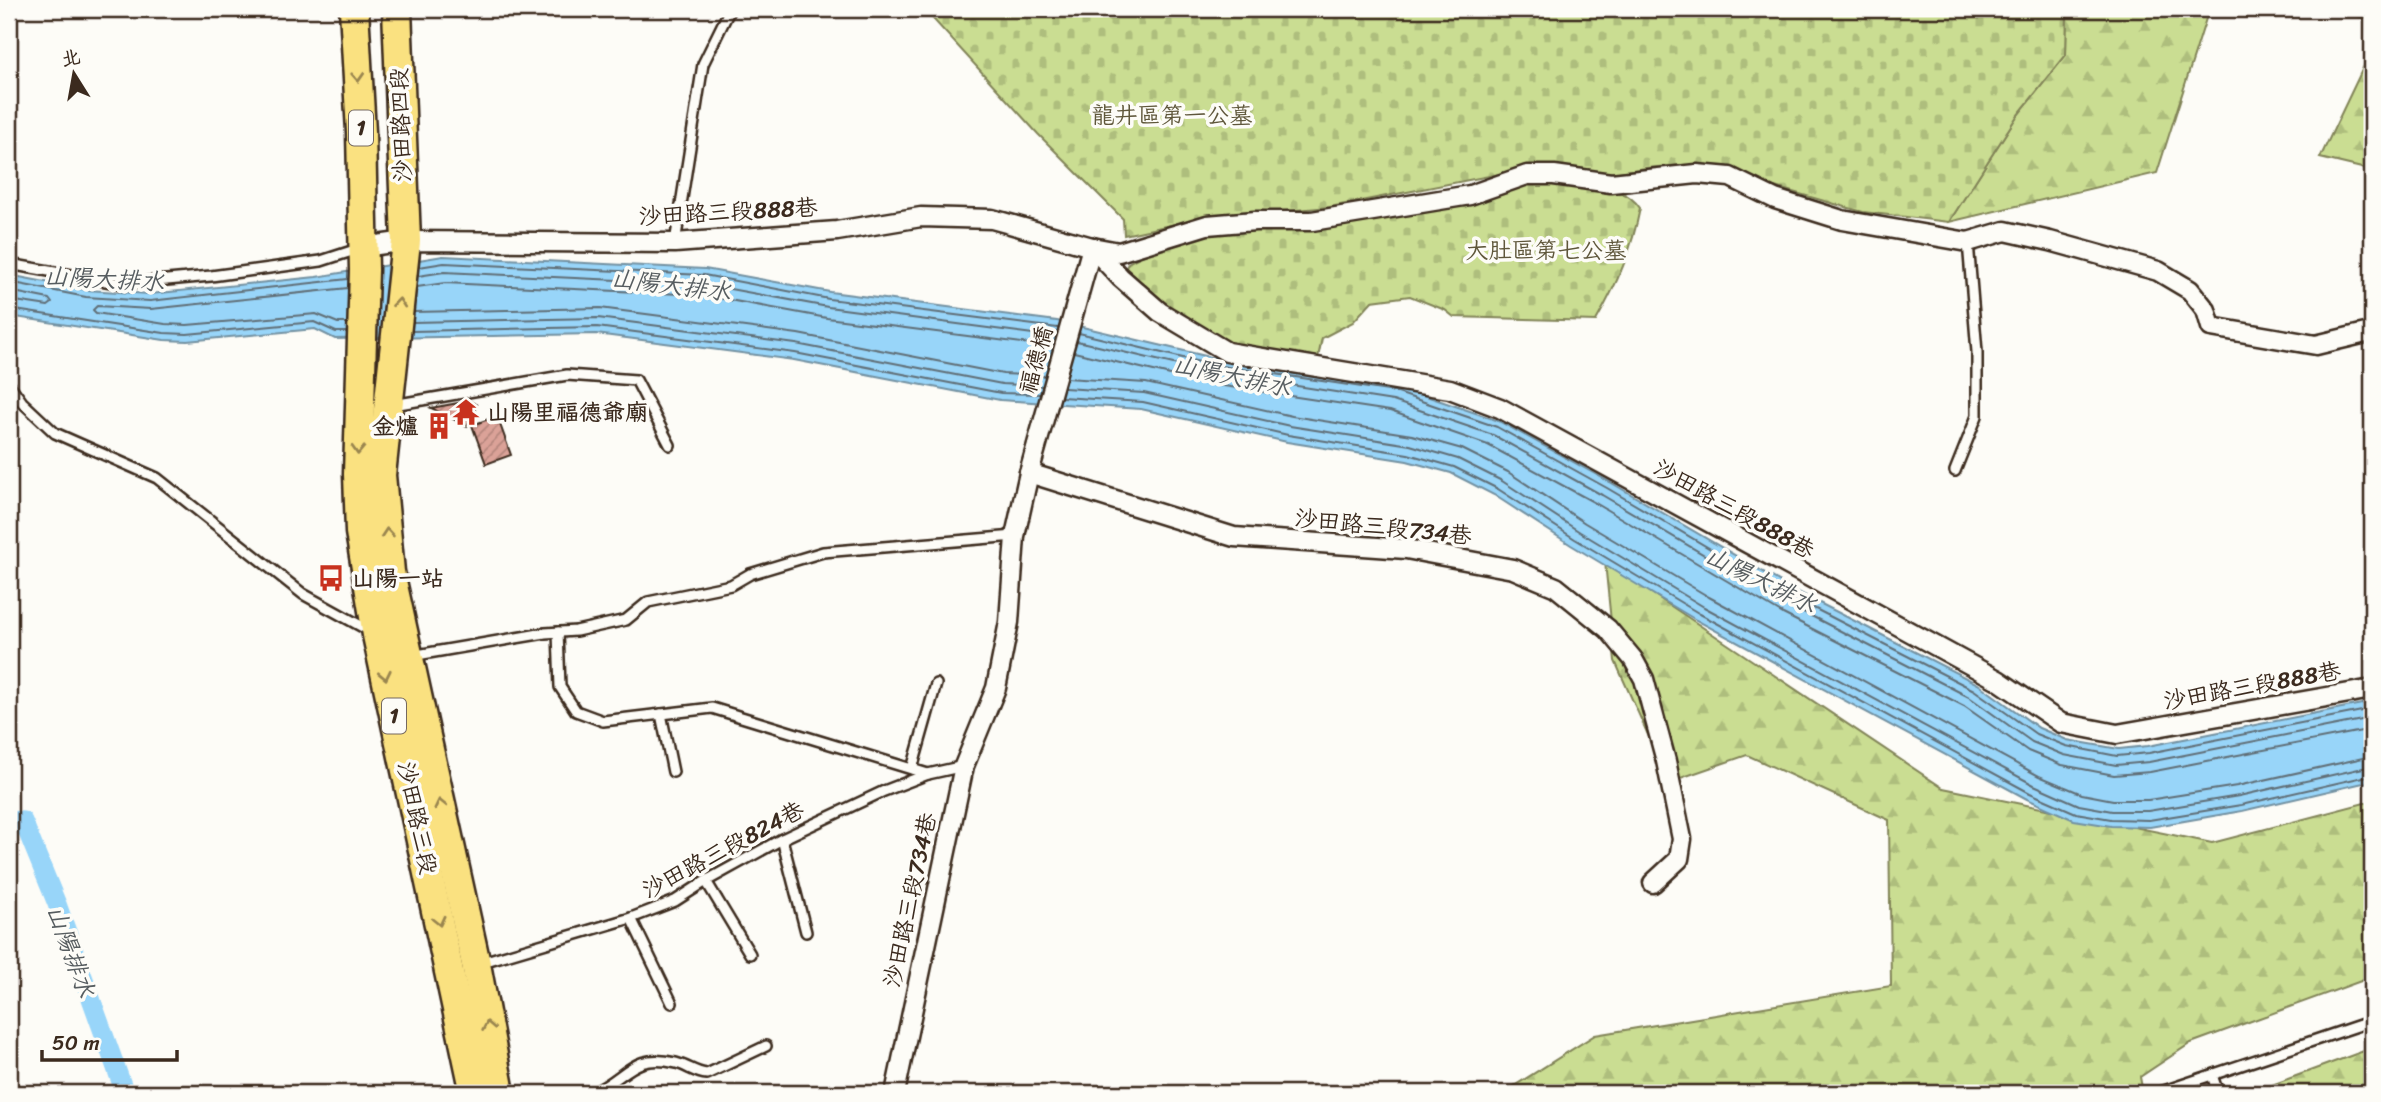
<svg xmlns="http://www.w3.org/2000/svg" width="2381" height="1102" viewBox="0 0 2381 1102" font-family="Sriracha,'LXGW WenKai TC',sans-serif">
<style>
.forest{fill:url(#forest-firs);stroke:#828458;stroke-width:2}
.cemetery{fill:url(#cemetery-stones);stroke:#828458;stroke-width:2}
.water{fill:#98d5f9;stroke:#7391a1;stroke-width:2}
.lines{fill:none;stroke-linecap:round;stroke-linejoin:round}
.shore{stroke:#606e76;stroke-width:2}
.canal{stroke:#98d5f9;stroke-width:19}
.building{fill:url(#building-hatch);stroke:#3b2a1e;stroke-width:2}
.service-casing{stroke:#3b2a1e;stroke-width:14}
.minor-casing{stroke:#3b2a1e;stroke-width:23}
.primary-casing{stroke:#3b2a1e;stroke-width:33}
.service{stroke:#fdfcf7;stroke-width:9}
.minor{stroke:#fdfcf7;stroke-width:18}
.primary{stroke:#fae180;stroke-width:28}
.oneway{stroke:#9a864f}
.labels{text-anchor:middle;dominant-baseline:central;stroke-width:7;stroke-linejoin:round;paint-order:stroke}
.shield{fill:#fdfcf7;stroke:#75695f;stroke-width:2}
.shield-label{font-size:21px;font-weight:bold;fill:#3b2a1e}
.park-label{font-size:23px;fill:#5f573b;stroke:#fdfcf7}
.street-label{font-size:23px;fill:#3b2a1e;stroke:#fdfcf7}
.poi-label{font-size:23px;font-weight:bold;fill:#3b2a1e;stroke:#fdfcf7;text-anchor:start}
.water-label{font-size:24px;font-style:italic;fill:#575d60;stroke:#fdfcf7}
</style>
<defs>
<pattern id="forest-firs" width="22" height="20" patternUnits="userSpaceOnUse" patternTransform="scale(1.75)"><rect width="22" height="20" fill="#cadd92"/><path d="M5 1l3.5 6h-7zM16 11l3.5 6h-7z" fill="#aebe7d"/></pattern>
<pattern id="cemetery-stones" width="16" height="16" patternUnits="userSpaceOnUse" patternTransform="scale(1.75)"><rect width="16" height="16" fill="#cadd92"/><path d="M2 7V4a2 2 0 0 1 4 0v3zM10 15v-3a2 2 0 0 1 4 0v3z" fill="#aebe7d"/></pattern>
<pattern id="building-hatch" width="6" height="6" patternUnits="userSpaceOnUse" patternTransform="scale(1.75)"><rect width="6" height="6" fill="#dba298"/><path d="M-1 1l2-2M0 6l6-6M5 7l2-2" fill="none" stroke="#b3847b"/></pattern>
</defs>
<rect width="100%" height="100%" fill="#fdfcf7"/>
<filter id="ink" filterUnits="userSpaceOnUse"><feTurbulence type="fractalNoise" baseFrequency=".0143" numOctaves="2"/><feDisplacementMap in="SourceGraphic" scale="14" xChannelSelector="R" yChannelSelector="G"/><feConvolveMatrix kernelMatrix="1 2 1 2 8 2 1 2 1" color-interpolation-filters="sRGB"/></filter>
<g filter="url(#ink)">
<g class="forest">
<polygon points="2067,9 2209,9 2157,173 1949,222 2017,116 2066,55"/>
<polygon points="2323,9 2372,9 2372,19"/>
<polygon points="2372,49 2372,157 2366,169 2320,158"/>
<polygon points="1605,562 1943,788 2212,843 2372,801 2372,977 2191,1043 2140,1077 2143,1093 1503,1093 1595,1035 1891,986 1889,820 1747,755 1669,782 1615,661"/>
<polygon points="2372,1048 2372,1093 2250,1093"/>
</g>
<g class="cemetery">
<polygon points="924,9 2067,9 2066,55 2017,116 1949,222 1863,212 1694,164 1646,168 1605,174 1546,165 1330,207 1203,218 1124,235 1123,219 1038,134"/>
<path d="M1546,179C1557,182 1568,186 1579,187C1603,190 1625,186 1640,208C1632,250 1617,284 1596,321L1454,317L1445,310L1410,296L1372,301L1353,322L1322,338L1318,358L1227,343L1179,318L1126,268L1128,263C1156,247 1189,239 1220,231Z"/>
</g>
<polygon class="water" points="443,256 705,269 830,292 1057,321 1210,357 1397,386 1499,421 1610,482 1796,591 1978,684 2039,728 2067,740 2119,749 2148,746 2372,702 2372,781 2242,811 2150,827 2111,826 2074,820 2027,799 1696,620 1571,545 1494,495 1451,473 1407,461 1287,442 1141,409 1000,400 794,360 596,334 335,339 315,329 187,341 164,340 9,316 9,275 87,290 150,294 316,277"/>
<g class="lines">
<g class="shore">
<polyline points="419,267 444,263 704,275 829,299 1058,328"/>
<polyline points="418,276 444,272 703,284 828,307 1056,337"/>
<polyline points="9,282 86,297 150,301 348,279"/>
<polyline points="417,287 445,283 702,295 827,318 1053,347"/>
<polyline points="9,291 49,299 52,303 48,306 9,300"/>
<polyline points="9,309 164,333 187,334 314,322 336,332 346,332"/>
<polyline points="414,312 600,308 798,334 1003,374 1045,376"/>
<polyline points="413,322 598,318 796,344 1002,384 1042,386"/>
<polyline points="347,323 338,323 316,314 187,325 165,324 96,313 93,310 97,306 151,309 348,288"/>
<polyline points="412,331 597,327 795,353 1001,393 1040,394"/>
<polyline points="1079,333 1208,364 1395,392 1497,427 1607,488 1792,597 1974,690 2036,734 2066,746 2117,756 2149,753 2372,709"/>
<polyline points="1077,341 1207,372 1393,401 1493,435 1602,495 1788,604 1969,697 2032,742 2064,755 2116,765 2149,762 2372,718"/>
<polyline points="1074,352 1204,383 1390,411 1488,445 1597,504 1783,614 1964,706 2028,751 2062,765 2114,775 2150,772 2372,729"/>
<polyline points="1066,378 1146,383 1292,416 1412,435 1462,449 1508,472 1585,523 1709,597 2039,776 2082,794 2113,800 2148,800 2237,786 2372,756"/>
<polyline points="1064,388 1144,393 1290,426 1410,445 1458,459 1502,481 1580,532 1704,607 2034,785 2079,805 2112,811 2148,811 2239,796 2372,766"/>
<polyline points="1061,397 1143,402 1288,435 1408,454 1454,467 1498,489 1575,539 1700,614 2030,793 2076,813 2111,819 2149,820 2241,805 2372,775"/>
</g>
<polyline class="canal" points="9,820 23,821 57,904 125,1093"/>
</g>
<g class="building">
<polygon points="469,401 477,405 467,426 431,408"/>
<polygon points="497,416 511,455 486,464 472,425"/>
</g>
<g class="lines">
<defs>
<g id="service">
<polyline points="675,243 703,64 730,9"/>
<polyline points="9,264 123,284 211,276 321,261 361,248"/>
<polyline points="9,384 22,402 55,433 157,478 303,594 370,631"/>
<polyline points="393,405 567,375 636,380 670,445"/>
<polyline points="1955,471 1977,416 1977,352 1968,242"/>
<polyline points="558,632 560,687 576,711 603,721 712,708 928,774"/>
<polyline points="411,656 545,633 576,631 626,620 648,602 731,585 750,574 823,552 1015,536"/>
<polyline points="661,714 673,772"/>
<polyline points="912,769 936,684"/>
<polyline points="782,839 806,932"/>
<polyline points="706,881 750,954"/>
<polyline points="631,918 672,1003"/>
<polyline points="479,963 631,918 675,901 706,881 782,839 884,791 928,774 964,766"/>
<polyline points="2212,1075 2218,1093"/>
<path d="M592,1093C627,1078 632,1052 676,1063C688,1066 695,1073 707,1074L766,1046"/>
<polyline points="2158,1093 2372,1021"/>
</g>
<g id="minor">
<polyline points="363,247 406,241 675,243 837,231 921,217 992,219 1092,247 1119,252 1207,225 1255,221 1312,221 1470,195 1527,175 1554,175 1611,183 1697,174 1730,177 1775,199 1842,220 1968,242 2005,231 2050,241 2158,271 2190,290 2206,310 2211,327 2316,345 2370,332"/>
<polyline points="1092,247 1120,277 1160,312 1227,352 1450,389 1500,408 1998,680 2061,723 2117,734 2372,689"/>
<polyline points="1029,473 1234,537 1406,549 1513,569 1556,587 1608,629 1633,659 1644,679 1666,761 1682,839 1679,859 1653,883"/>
<polyline points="895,1093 964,766 996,688 1009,622 1015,536 1029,473 1092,247"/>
</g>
<g id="primary">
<polyline points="354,9 361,132 364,270 358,474 360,532 377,635 475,1093"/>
<polyline points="397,9 406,241 381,475 390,572 476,964 500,1093"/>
</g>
</defs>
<use href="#service" class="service-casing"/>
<use href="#minor" class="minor-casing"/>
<use href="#primary" class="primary-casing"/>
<use href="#service" class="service"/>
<use href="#minor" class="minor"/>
<use href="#primary" class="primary"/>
</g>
<defs><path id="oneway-chevron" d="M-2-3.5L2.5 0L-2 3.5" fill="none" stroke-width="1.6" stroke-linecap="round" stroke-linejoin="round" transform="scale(1.75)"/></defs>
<g class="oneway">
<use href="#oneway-chevron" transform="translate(358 77) rotate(87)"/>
<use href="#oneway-chevron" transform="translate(399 303) rotate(-84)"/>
<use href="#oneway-chevron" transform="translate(358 450) rotate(92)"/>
<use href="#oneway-chevron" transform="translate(387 533) rotate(-95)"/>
<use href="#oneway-chevron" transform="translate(385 675) rotate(78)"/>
<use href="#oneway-chevron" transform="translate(440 804) rotate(-103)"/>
<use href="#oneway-chevron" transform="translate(439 921) rotate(77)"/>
<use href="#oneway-chevron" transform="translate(488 1026) rotate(-101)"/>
</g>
</g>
<defs>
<symbol id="temple-bare" viewBox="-9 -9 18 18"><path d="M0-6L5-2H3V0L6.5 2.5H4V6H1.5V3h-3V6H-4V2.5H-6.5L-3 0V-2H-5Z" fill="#c8321e" stroke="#fdfcf7" stroke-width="2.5" paint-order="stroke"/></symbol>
<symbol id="building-bare" viewBox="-9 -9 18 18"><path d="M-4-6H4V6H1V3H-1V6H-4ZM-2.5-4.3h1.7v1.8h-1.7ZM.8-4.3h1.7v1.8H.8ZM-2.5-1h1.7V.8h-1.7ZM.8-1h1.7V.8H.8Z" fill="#c8321e" stroke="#fdfcf7" stroke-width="2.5" paint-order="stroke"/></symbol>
<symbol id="bus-bare" viewBox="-9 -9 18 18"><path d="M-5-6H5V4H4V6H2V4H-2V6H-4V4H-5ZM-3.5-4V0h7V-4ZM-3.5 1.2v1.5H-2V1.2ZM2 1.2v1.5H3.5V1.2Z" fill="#c8321e" stroke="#fdfcf7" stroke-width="2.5" paint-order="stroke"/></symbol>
</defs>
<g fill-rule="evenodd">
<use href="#temple-bare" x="447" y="393" width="38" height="38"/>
<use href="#building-bare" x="420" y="407" width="38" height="38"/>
<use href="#bus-bare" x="312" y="559" width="38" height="38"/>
</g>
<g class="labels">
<g class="shield">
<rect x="349" y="110.5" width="24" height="35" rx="5"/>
<rect x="382" y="698.5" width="24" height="35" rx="5"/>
</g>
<g class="shield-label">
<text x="361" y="128">1</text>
<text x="394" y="716">1</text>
</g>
<g class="park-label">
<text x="1172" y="115">龍井區第一公墓</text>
<text x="1546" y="250">大肚區第七公墓</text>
</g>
<g class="street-label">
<text transform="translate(401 125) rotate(-92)">沙田路四段</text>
<text transform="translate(728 212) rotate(-3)">沙田路三段888巷</text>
<text transform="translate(1036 360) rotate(-75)">福德橋</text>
<text transform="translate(1734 509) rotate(29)">沙田路三段888巷</text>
<text transform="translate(1383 527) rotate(6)">沙田路三段734巷</text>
<text transform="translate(2252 686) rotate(-10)">沙田路三段888巷</text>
<text transform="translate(417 818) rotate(78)">沙田路三段</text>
<text transform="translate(723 850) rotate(-28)">沙田路三段824巷</text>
<text transform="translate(910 900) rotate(-78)">沙田路三段734巷</text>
</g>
<g class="poi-label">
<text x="487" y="412">山陽里福德爺廟</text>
<text x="418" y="426" text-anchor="end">金爐</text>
<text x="352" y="578">山陽一站</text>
</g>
<g class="water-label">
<text transform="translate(104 279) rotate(3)">山陽大排水</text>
<text transform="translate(671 285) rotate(7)">山陽大排水</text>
<text transform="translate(1232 376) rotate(12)">山陽大排水</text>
<text transform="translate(1761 580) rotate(26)">山陽大排水</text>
<text transform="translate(71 951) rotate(70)">山陽排水</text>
</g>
</g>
<rect width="2381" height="1102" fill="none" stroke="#fdfcf7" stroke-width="35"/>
<rect x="18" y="18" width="2346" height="1067" fill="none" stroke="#3b2a1e" stroke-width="2.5" filter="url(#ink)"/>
<g transform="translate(74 74) rotate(349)" stroke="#fdfcf7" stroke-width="5" paint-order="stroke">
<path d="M0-5L12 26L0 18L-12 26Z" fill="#3b2a1e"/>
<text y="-10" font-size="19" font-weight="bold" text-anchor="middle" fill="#3b2a1e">北</text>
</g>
<path d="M42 1050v10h135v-10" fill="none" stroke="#3b2a1e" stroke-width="3.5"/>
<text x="52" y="1050" font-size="21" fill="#3b2a1e" stroke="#fdfcf7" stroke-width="5" paint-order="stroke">50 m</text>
</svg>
